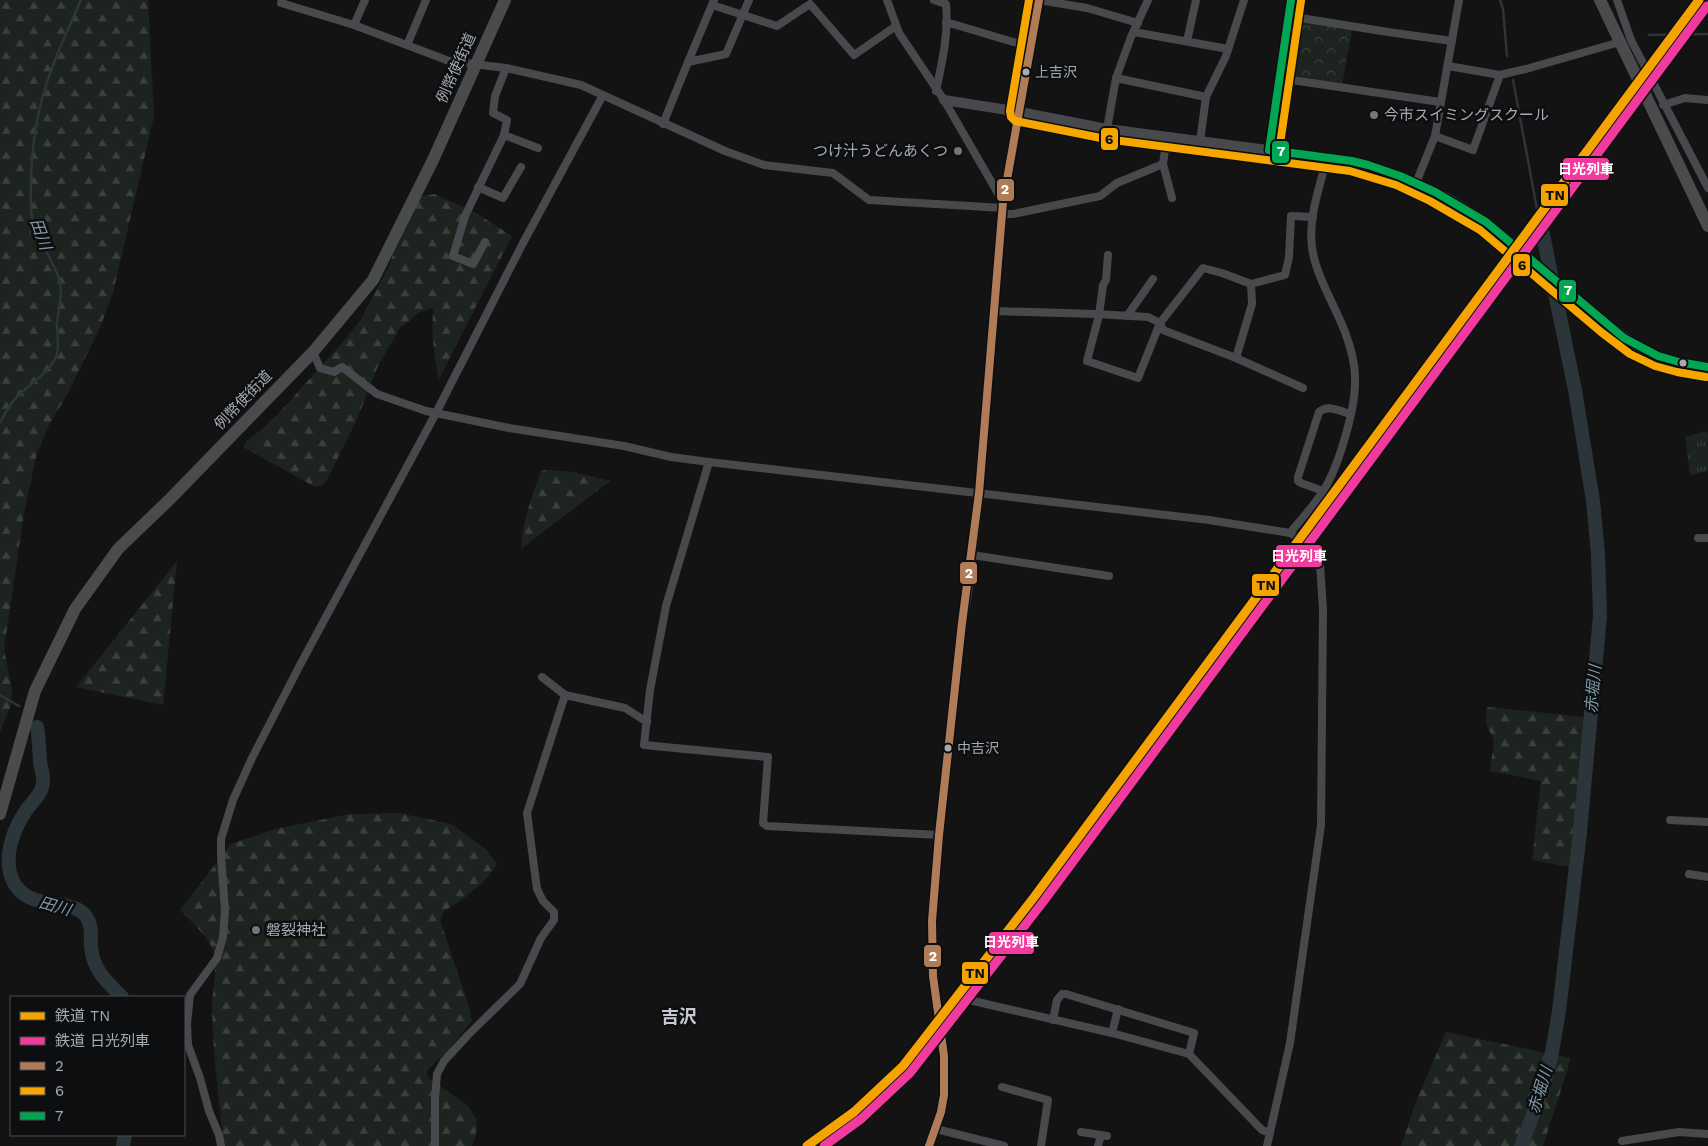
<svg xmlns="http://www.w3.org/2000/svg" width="1708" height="1146" viewBox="0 0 1708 1146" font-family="'Work Sans','Noto Sans JP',sans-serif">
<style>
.grass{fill:url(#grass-tufts)}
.forest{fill:url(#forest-firs)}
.park{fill:url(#park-crowns)}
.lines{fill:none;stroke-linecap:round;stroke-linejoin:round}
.stream{stroke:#2c3539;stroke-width:2.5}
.river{stroke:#2c3539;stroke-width:14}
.minor{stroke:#48494c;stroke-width:8}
.tertiary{stroke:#48494c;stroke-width:10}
.trunk{stroke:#4a4b4d;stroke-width:12}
.bus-1-casing{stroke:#0d0e0f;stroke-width:11}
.bus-2-casing{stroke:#0d0e0f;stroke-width:11}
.bus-3-casing{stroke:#0d0e0f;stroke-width:11}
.bus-1{stroke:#b07c57;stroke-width:8}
.bus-2{stroke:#f7a600;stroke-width:8}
.bus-3{stroke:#00a651;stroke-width:8}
.rail-1-casing{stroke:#0d0e0f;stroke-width:12}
.rail-2-casing{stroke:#0d0e0f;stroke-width:12}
.rail-1{stroke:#f5a300;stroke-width:9}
.rail-2{stroke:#f13a9d;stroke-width:9}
.bus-dot{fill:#a6abb3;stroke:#0d0e0f;stroke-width:2}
.poi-dot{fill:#73767b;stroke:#0d0e0f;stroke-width:2}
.labels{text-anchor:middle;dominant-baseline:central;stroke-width:5;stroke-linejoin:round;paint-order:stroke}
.bus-label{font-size:14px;fill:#a6abb3;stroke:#0d0e0f;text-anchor:start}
.street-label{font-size:15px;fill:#a6abb3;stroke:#0d0e0f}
.poi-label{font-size:15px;fill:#a6abb3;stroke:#0d0e0f;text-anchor:start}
.water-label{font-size:16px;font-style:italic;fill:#809aaa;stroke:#0d0e0f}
.quarter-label{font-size:18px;font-weight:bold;fill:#c6c9cf;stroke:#0d0e0f}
.line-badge{stroke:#0d0e0f;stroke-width:2}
.badge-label{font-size:14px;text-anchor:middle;font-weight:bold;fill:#fff}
.pale-badge-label{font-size:14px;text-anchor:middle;font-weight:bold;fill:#111}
</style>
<defs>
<pattern id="grass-tufts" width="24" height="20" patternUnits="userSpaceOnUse" patternTransform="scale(1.25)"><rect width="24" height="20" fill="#1d231e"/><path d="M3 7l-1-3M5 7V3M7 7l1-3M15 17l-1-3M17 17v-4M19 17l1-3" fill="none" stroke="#3b403c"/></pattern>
<pattern id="forest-firs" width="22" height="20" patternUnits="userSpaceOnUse" patternTransform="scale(1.25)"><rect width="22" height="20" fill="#1d231e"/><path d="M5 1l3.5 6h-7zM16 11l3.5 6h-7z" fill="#3b403c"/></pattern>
<pattern id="park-crowns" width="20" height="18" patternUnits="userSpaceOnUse" patternTransform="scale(1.25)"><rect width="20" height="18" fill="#1d231e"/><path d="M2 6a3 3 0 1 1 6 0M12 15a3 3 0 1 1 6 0" fill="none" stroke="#3b403c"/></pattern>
</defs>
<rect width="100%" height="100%" fill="#131313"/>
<polygon class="grass" points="1707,431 1708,435 1708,471 1690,475 1685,437"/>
<g class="forest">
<polygon points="0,0 148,0 154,116 113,293 100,328 68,393 48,427 36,457 24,513 4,649 12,689 11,705 0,732"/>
<path d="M435,194L476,213L512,236L439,379C433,355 432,333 433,308L420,312L400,328L378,366L358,417L327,480L322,486L315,487L243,447L247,440L259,432L277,415L342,343L360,321L389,266L404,221L415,197Z"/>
<path d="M545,470L574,472L610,481L521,549C522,523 532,496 541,471Z"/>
<polygon points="177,561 163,705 76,687"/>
<polygon points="1487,707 1585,717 1581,769 1569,867 1532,860 1541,781 1490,771 1494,740 1486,724"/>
<path d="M399,813L451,824L487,850L497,864C487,882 462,901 444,911L440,920L469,1006L472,1021L448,1051L429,1068L427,1073L429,1078L467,1105L477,1120L476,1135L472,1146H224C219,1100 213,1055 212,1009C212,991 219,964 212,948C206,934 190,921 180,910L231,844L275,829L350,814Z"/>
<polygon points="1446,1032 1570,1058 1568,1068 1543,1146 1401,1146 1415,1104"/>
</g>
<polygon class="park" points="1298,21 1352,30 1342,85 1288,75 1285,72 1292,24"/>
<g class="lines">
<g class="stream">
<polyline points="1500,0 1503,9 1507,56"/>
<polyline points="1649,35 1708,34"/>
<polyline points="1513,80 1537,209"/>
<path d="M0,423C4,415 9,405 16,398C28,385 48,374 56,357C60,347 57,334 57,323C58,311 63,294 60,282C53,257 32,236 31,208C30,172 33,133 42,99C51,66 67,31 81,0"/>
<polyline points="0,695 19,706"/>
</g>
<g class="river">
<path d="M37,727C39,738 39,749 40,761C41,771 46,779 41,790C38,798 30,804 25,812C12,832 2,860 14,883C31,913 74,896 87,918C93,927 90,938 91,947C93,970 107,982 122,997"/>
<polyline points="123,1146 125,1135"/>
<polyline points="1521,1146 1543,1088 1551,1058 1559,1011 1580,832 1600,616 1598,554 1593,501 1575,390 1542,230"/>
</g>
<g class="minor">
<polyline points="282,0 281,3 354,25 449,61 506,68 581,85 725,151 764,165 833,173 869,200 1003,208"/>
<polyline points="714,0 688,62 726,54 749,0"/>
<polyline points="887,0 899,33 944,100 1003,202"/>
<path d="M934,0L946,4C949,32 942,63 936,91"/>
<polyline points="1039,0 1087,8 1138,23"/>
<polyline points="1617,0 1631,40 1708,188"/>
<polyline points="712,5 777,26 810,4 854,55 896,26"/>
<polyline points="1288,16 1388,32 1452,41"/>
<polyline points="946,22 1030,47"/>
<polyline points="354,25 365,0"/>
<polyline points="1134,32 1228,49"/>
<polyline points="1187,41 1196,0"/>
<polyline points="407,45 426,0"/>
<polyline points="1448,66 1500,75 1526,69 1620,42"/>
<polyline points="1116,78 1206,97"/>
<polyline points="1278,78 1440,102"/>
<polyline points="1663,105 1685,98 1708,100"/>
<polyline points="663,124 688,62"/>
<polyline points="1107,129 1116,78 1131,37 1148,0"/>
<polyline points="504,135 538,148"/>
<polyline points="1167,136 1163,164 1172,198"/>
<polyline points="1435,136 1473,150 1500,75"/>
<polyline points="1200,141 1206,97 1226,56 1244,0"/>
<polyline points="1269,150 1291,0"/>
<polyline points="1416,183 1435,136 1459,0"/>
<polyline points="478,187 503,198 521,167"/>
<polyline points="1003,214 1013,214 1100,196 1117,183 1163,164"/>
<polyline points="485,242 473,264 453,256 465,216 504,135 507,120 493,113 495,96 506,68"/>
<polyline points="1108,255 1106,280 1103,285 1099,315 1087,361 1138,378 1160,323 1203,268 1222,273 1251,284 1285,275 1289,257 1291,216 1313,217"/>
<polyline points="995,311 1096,314 1148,317 1160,323 1163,330 1236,358 1303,388"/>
<polyline points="1127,316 1153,279"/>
<polyline points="313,352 320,368 334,372 342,367 377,394 426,411 509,428 624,446 671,457 709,462 1209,520 1290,533 1319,550 1323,609 1321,825 1290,1043 1267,1146"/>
<polyline points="1236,358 1252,304 1251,284"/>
<polyline points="709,462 666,606 650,690 644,745 768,757 763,823 767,826 939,835"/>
<path d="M1323,491L1301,483L1298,481V477L1319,412C1328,404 1340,411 1350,414"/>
<path d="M1290,533C1301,519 1314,506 1323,491C1338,469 1355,410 1355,383C1356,366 1351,348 1345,332C1335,306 1315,274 1312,247C1308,217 1320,186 1327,158"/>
<polyline points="1698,538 1708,538"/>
<polyline points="972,555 1109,576"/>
<polyline points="542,677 565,695 625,708 647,722"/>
<polyline points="1670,820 1708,822"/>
<polyline points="1689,874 1708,877"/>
<polyline points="969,1000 1112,1033 1189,1054 1262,1130 1270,1133"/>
<polyline points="1053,1020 1057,1000 1062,994 1066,994 1194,1033 1189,1054"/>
<polyline points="1112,1033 1118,1009"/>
<polyline points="941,1036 1049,894"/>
<polyline points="1002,1087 1048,1100 1041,1146"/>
<polyline points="936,1129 1004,1146"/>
<polyline points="1081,1132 1107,1136"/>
<polyline points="1622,1141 1679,1132 1708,1134"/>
<polyline points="221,1146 219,1135 209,1111 200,1078 188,1045 187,1024 190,995 217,958 223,937 225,910 221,856 221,839 233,800 252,758 300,665 436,413 523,243 603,95"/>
<polyline points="435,1146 435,1100 437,1074 444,1061 468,1035 520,984 541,938 554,920 554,912 543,901 537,889 527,813 565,695"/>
<polyline points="1098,1146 1101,1135"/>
</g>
<g class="tertiary">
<polyline points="944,100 1020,112 1107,129 1352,161 1381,169 1416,183 1449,199 1486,222 1607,324 1635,345 1658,356 1679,362 1708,367"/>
<polyline points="929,1146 941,1112 944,1095 944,1056 933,976 932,921 939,835 962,623 967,594 979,493 1003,202 1039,0"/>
</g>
<g class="trunk">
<polyline points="1600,0 1708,226"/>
<polyline points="0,814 35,691 75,609 118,549 170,499 313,352 373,280 433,160 505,0"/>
</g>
<defs>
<polyline id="bus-1" points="929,1146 941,1112 944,1095 944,1056 933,976 932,921 939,835 962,623 979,493 1003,202 1039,0"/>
<g id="bus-2">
<polyline points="1029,0 1010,111 1011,117 1015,121 1106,139 1350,171 1396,185 1430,201 1480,230 1601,332 1630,354 1655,366 1677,372 1706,377"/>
<polyline points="1279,151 1301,1"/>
</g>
<polyline id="bus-3" points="1291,0 1269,150 1352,161 1368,165 1400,176 1435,192 1486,222 1624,338 1658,356 1679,362 1708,367"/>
</defs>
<use href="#bus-1" class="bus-1-casing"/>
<use href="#bus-2" class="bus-2-casing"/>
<use href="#bus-3" class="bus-3-casing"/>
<use href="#bus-1" class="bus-1"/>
<use href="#bus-2" class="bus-2"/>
<use href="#bus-3" class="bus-3"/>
<defs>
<polyline id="rail-1" points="807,1146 854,1112 903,1066 1035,896 1699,0"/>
<polyline id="rail-2" points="824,1146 861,1119 910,1073 1043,902 1707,6"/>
</defs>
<use href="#rail-1" class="rail-1-casing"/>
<use href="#rail-2" class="rail-2-casing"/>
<use href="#rail-1" class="rail-1"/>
<use href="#rail-2" class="rail-2"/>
</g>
<g class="bus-dot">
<circle cx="1026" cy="72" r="4.5"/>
<circle cx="1683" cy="363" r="4.5"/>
<circle cx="948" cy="748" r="4.5"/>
</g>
<g class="poi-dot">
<circle cx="1374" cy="115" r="5"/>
<circle cx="958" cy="151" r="5"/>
<circle cx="256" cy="930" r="5"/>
</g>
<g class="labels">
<g class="bus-label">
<text x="1035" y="72">上吉沢</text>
<text x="957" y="748">中吉沢</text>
</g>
<g class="street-label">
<text transform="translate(456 68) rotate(-66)">例幣使街道</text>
<text transform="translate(243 400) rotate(-46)">例幣使街道</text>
</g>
<g class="poi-label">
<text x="1384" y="115">今市スイミングスクール</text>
<text x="948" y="151" text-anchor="end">つけ汁うどんあくつ</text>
<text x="266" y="930">磐裂神社</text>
</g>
<g class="water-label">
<text transform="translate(41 234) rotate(70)">田川</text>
<text transform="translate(1593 689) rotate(-85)">赤堀川</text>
<text transform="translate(55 906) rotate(16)">田川</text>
<text transform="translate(1540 1090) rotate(-73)">赤堀川</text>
</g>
<g class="quarter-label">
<text x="679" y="1016">吉沢</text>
</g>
</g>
<g class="line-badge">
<rect x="1100" y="127" width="19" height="24" rx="5" fill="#f7a600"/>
<rect x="1271" y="140" width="19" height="24" rx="5" fill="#00a651"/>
<rect x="1562" y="157" width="48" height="24" rx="5" fill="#f13a9d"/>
<rect x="996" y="178" width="19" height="24" rx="5" fill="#b07c57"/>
<rect x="1540" y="183" width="29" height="24" rx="5" fill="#f5a300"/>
<rect x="1512" y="253" width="19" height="24" rx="5" fill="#f7a600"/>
<rect x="1558" y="279" width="19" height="24" rx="5" fill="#00a651"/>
<rect x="1275" y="544" width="48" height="24" rx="5" fill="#f13a9d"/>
<rect x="959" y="561" width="19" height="24" rx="5" fill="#b07c57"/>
<rect x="1251" y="573" width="29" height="24" rx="5" fill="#f5a300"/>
<rect x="988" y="931" width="47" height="24" rx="5" fill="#f13a9d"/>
<rect x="923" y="944" width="19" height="24" rx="5" fill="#b07c57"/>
<rect x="961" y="961" width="28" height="24" rx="5" fill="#f5a300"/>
</g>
<g class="badge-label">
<text x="1281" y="156">7</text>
<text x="1586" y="174">日光列車</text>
<text x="1005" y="194">2</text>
<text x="1568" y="295">7</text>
<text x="1299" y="561">日光列車</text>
<text x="969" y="578">2</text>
<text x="1011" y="947">日光列車</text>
<text x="933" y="961">2</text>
</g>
<g class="pale-badge-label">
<text x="1109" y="144">6</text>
<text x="1555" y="200">TN</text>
<text x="1522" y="270">6</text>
<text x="1266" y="590">TN</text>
<text x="975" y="978">TN</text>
</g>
<rect x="10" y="996" width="175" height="140" fill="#0d0e0f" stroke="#4a4d51"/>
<rect x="20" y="1012" width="25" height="8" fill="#f5a300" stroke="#4a4d51"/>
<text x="55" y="1021" font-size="15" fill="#a6abb3">鉄道 TN</text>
<rect x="20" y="1037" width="25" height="8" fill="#f13a9d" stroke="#4a4d51"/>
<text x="55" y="1046" font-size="15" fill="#a6abb3">鉄道 日光列車</text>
<rect x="20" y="1062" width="25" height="8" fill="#b07c57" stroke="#4a4d51"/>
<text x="55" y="1071" font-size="15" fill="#a6abb3">2</text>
<rect x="20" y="1087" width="25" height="8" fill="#f7a600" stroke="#4a4d51"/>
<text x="55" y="1096" font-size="15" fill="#a6abb3">6</text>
<rect x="20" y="1112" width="25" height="8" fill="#00a651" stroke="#4a4d51"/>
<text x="55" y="1121" font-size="15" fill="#a6abb3">7</text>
</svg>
